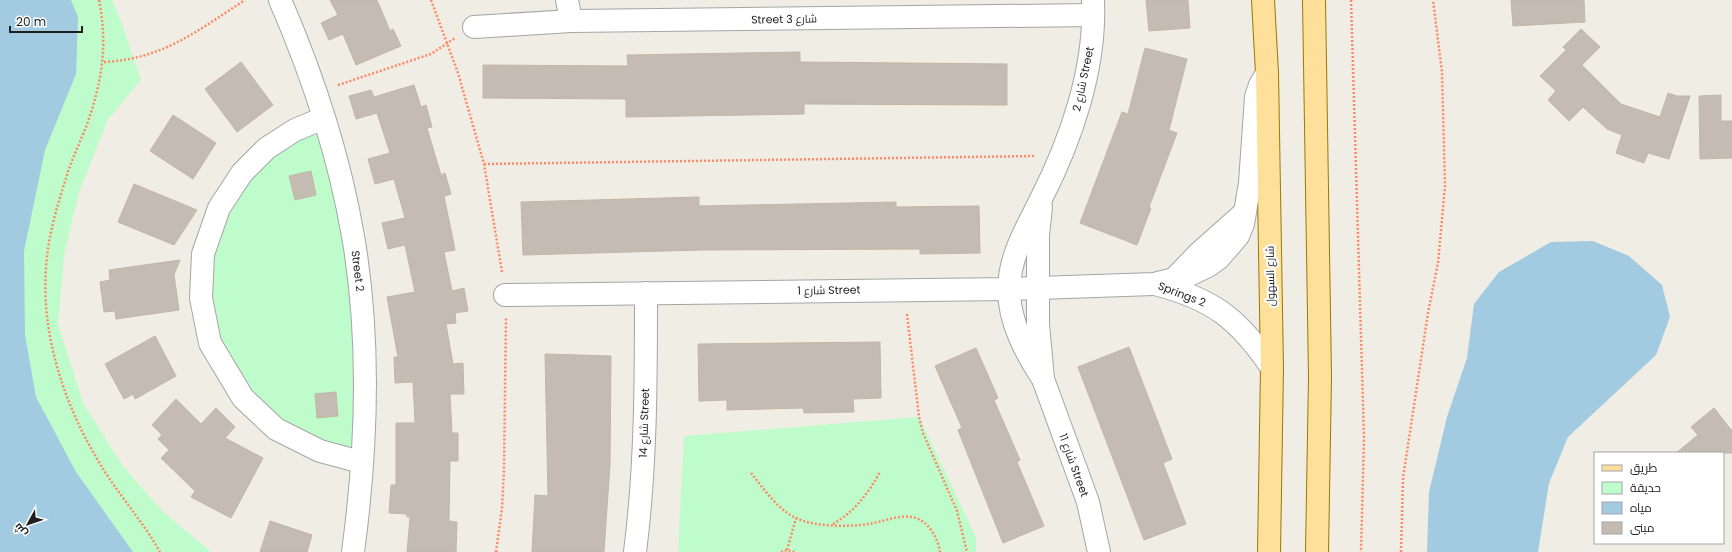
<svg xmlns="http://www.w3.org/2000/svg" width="1732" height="552" viewBox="0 0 1732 552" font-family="Poppins,Cairo,sans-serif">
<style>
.park{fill:#befccb}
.water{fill:#a2cae0}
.building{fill:#c4bcb3;stroke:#c2b6a5}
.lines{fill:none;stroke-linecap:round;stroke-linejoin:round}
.minor-casing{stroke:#a5a5a5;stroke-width:24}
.major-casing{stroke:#997900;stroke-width:24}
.path{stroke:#ff8966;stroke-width:2.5;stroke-dasharray:2 2;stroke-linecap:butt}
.minor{stroke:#fff;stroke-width:22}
.major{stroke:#ffe09a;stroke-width:22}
.labels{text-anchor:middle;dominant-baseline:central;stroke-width:4;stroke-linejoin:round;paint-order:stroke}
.street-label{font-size:11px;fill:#1e1e1e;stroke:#fff}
</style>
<rect width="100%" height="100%" fill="#f0ede4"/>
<g class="park">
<polygon points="0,0 112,0 120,19 141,80 108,119 79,192 64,255 58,324 83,403 122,465 162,511 211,552 0,552"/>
<polygon points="324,118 342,182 365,401 361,462 320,451 243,398 201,298 219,208 242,173"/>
<polygon points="919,417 976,537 976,552 678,552 684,436"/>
</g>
<g class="water">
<polygon points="0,0 71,0 78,17 76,74 45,150 24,251 25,335 36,397 76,472 133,552 0,552"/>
<polygon points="1593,241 1629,256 1662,285 1670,317 1656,355 1568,437 1549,483 1538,552 1427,552 1429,492 1447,417 1467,358 1474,304 1499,272 1551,242"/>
</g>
<g class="building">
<polygon points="330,0 377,0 390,31 393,29 401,46 356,65 343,34 329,40 321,23 338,15"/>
<polygon points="1146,0 1188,0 1190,28 1149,31"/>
<polygon points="1511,0 1584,0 1585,22 1513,26"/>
<polygon points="1581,29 1600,47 1582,65 1621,104 1660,117 1668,93 1677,96 1690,96 1669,159 1648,153 1644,163 1616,153 1622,135 1607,129 1583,107 1569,121 1548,100 1556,91 1540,76 1566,50 1563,47"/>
<polygon points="1145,48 1187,59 1169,130 1177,133 1149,207 1151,208 1137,245 1080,223 1122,112 1128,114"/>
<polygon points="800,52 800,62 1007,64 1007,105 804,104 804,114 626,117 626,99 483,98 483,65 628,66 627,55"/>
<polygon points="241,62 273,105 237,132 205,89"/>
<polygon points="414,85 421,107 426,105 432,127 427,128 441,175 445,173 451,194 444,196 455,250 444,252 452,291 464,288 468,311 455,313 456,323 446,324 453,364 463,363 464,394 450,394 452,433 458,433 458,461 450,461 449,521 457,522 456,552 407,552 410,517 407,517 407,514 389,513 391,485 396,485 396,423 415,423 413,382 395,383 394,357 398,357 387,297 415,292 405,245 388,249 382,223 405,218 394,179 375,184 368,159 390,153 377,113 356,119 349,96 371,90 374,97"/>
<polygon points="1721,95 1721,121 1732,121 1732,158 1700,159 1699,96"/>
<polygon points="173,115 216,143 193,179 150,151"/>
<polygon points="311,171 316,195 295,200 289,176"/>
<polygon points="134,184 197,210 174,245 118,222"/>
<polygon points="699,197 699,206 896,202 896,207 979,206 980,253 920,254 920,249 701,250 523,255 521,202"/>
<polygon points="180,260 174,275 179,310 116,319 115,311 104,312 100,282 110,280 109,270"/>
<polygon points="155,336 176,376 135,399 133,394 124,399 105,364"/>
<polygon points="880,342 881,398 853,399 854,412 804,413 803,408 727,410 727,400 699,401 698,344"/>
<polygon points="1129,347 1172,459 1163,463 1186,524 1144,540 1078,367"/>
<polygon points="976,348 998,398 994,400 1020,460 1017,462 1044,526 1003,543 958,430 962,428 935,366"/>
<polygon points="545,354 611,356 610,465 604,552 532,552 535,495 548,496"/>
<polygon points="336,392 338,416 317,418 315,394"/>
<polygon points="176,399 201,424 216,408 235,427 225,438 263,458 231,518 191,497 195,491 161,458 169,450 158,439 162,435 152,425"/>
<polygon points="1714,408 1732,431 1732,453 1676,453 1698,435 1691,427"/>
<polygon points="270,521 312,535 307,552 260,552"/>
</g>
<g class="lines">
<defs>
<g id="minor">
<path d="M280,0C313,76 339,155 353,236C371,340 367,448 353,552"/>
<polyline points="567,0 571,21"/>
<polyline points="474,27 571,21 1093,15"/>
<polyline points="324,118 295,130 267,148 242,173 219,208 203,254 201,298 210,343 243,398 276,429 320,451 361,462"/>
<polyline points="1041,207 1038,235 1038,324 1043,379 1088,502 1099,552"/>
<polyline points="1176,277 1198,254 1243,214"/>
<path d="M1155,284C1213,299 1239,319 1272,368"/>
<polyline points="505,295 1009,289 1154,284 1187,276 1208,266 1219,258 1238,236 1243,224 1250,183 1256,97 1260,85 1267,73"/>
<path d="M1043,379C1026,353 1009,322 1009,290C1009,256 1027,228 1041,199C1071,140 1096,68 1093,1"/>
<path d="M635,552C646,466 646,379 646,293"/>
</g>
<g id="major">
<polyline points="1263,0 1267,73 1272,368 1269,552"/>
<polyline points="1314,0 1320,377 1317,552"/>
</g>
</defs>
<use href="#minor" class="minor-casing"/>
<use href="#major" class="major-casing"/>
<g class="path">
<path d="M99,0C108,46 102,83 86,127C80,142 73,157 68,172C59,200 50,228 47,257C38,333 66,412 107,475C124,501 145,525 160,552"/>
<polyline points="431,0 458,73 484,164 502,272"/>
<polyline points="1351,0 1364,438 1361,552"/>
<path d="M104,62C163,59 197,31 245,0"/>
<polyline points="338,85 431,54 455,38"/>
<polyline points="484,164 1036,156"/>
<polyline points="907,314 919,417 923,433 957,511 967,552"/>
<path d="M751,473C764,489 777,509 796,518C814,527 849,527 868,524C883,522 902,513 916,518C930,523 938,539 940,552"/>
<path d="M833,524C855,511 867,495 880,472"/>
<polyline points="787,550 796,518"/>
<polyline points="496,552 502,508 504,469 506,317"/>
<polyline points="781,552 787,550 795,552"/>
<polyline points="1401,552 1403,478 1428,313 1438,263 1445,186 1442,72 1433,0"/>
</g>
<use href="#minor" class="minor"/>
<use href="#major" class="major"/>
</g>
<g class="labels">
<g class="street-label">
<text transform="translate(784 19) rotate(-1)">Street شارع 3</text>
<text transform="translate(1083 79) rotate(-78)">شارع 2 Street</text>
<text transform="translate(358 271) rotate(83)">Street 2</text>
<text transform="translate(1270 276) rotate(-91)">شارع السهول</text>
<text transform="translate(829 290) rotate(-1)">شارع 1 Street</text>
<text transform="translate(1182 294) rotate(21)">Springs 2</text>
<text transform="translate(644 423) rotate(-88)">شارع 14 Street</text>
<text transform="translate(1074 465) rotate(70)">شارع 11 Street</text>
</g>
</g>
<rect x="1594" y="452" width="130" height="92" fill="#ffffff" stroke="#a5a5a5"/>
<rect x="1602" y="465" width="20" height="6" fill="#ffe09a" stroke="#a5a5a5"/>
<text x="1630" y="472" font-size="12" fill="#1e1e1e">طريق</text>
<rect x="1602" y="482" width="20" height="12" fill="#befccb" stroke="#a5a5a5"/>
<text x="1630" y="492" font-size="12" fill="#1e1e1e">حديقة</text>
<rect x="1602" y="502" width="20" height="12" fill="#a2cae0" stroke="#a5a5a5"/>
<text x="1630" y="512" font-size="12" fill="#1e1e1e">مياه</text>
<rect x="1602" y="522" width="20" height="12" fill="#c4bcb3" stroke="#a5a5a5"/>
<text x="1630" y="532" font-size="12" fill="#1e1e1e">مبنى</text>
<g transform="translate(28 524) rotate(230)" stroke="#ffffff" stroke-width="3" paint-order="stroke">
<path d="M0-3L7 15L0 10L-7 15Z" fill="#1e1e1e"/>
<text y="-6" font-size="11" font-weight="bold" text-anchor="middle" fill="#1e1e1e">ش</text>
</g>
<path d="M10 26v6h72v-6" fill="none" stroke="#1e1e1e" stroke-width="2"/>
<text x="16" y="26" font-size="12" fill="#1e1e1e" stroke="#ffffff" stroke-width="3" paint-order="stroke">20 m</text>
</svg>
